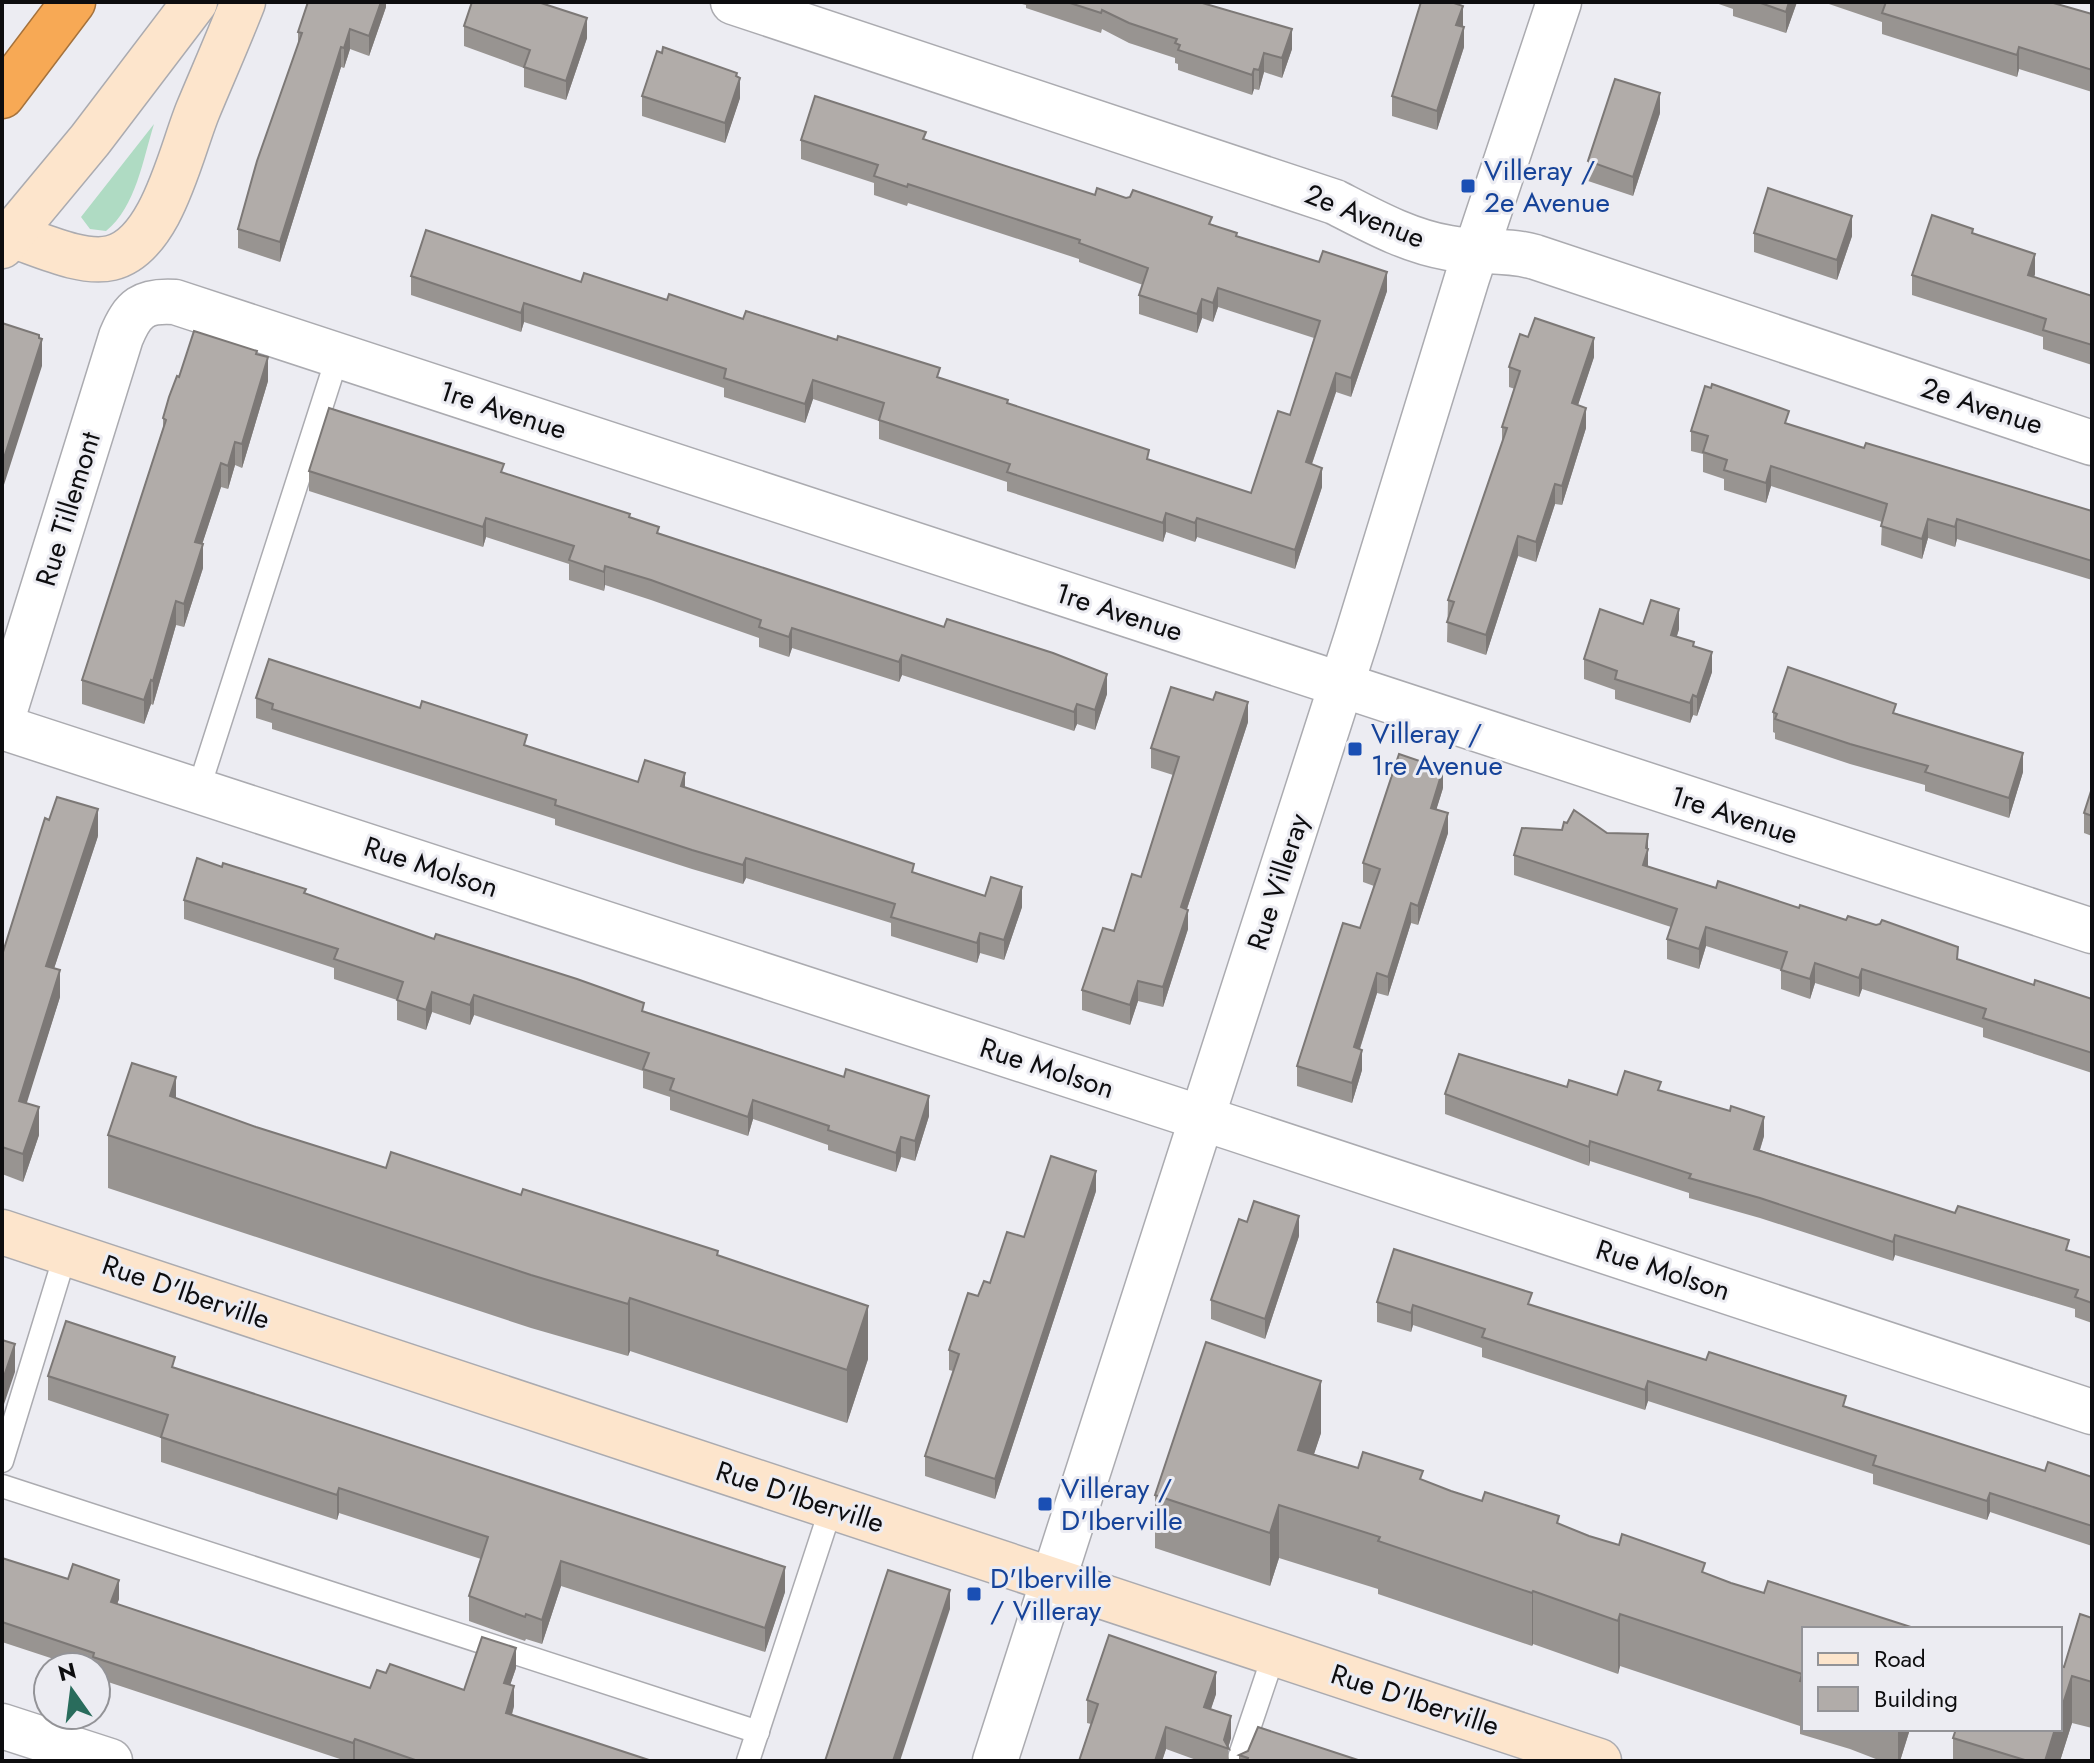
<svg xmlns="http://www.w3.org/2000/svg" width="2094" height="1763" viewBox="0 0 2094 1763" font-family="Jost,sans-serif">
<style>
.green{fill:#afdbc3}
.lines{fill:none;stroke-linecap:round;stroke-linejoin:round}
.service-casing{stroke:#ababb0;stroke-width:25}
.minor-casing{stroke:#ababb0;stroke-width:47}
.tertiary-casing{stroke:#ababb0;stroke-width:47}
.secondary-casing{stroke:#ababb0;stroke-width:47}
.motorway-casing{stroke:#a5723c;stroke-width:47}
.service{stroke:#fff;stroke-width:22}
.minor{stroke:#fff;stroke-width:44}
.tertiary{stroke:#fff;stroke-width:44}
.secondary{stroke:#fde5cc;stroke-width:44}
.motorway{stroke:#f7a955;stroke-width:44}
.wall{fill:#989491}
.shaded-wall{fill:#7c7876}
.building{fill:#b1aca9;stroke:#7c7876;stroke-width:2}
.transit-dot{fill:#1a4fb4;stroke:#ececf2;stroke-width:3}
.labels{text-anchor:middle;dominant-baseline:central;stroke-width:6;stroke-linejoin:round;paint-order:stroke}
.transit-label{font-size:28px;fill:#164399;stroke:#ececf2;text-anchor:start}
.street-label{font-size:28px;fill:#0d0d0f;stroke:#ececf2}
</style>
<rect width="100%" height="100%" fill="#ececf2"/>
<path class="green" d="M154,124C143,159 136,207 106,231L90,229L81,217Z"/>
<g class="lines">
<defs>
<g id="service">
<polyline points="198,791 338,355"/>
<polyline points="2,1461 66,1252"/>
<polyline points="2,1486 758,1732"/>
<polyline points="748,1761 831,1508"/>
<polyline points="1238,1761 1274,1654"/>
</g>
<g id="minor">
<path d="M733,2L1335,202C1372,221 1408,241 1449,248C1478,253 1507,249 1535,257L2092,443"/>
<path d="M2,720L121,337C133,308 143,300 175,302L2092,931"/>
<polyline points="2,727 1235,1129 2092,1412"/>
<polyline points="2,1726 110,1761"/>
</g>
<polyline id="tertiary" points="995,1761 1357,636 1467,278 1559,2"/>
<g id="secondary">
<path d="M11,235C39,244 82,265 111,258C162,246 181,151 198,110C213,74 229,38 243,2"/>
<polyline points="2,246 90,140 195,2"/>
<polyline points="2,1232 1599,1761"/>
</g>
<polyline id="motorway" points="2,96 73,2"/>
</defs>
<use href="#service" class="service-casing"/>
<use href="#minor" class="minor-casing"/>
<use href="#tertiary" class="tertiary-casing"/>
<use href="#secondary" class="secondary-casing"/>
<use href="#motorway" class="motorway-casing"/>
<use href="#service" class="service"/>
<use href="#minor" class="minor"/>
<use href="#tertiary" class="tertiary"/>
<use href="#secondary" class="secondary"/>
<use href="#motorway" class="motorway"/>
</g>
<g class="wall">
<polygon points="386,2 386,7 369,56 350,49 344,68 341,67 280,262 238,248 238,229 298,45 298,32"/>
<polygon points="1022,2 1199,2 1292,49 1282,78 1264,72 1259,90 1254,89 1252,95 1178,70 1178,64 1175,63 1175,58 1129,43 1102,29 1101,33 1026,8 1026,5 1022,4"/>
<polygon points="1713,2 1797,2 1786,33 1733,16 1733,9"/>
<polygon points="1823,2 2050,2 2092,14 2092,92 2019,69 2017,77 1882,34 1882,22"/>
<polygon points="464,26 587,38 566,100 524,87 524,68 464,46"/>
<polygon points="1463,26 1464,47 1437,130 1392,116 1392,96"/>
<polygon points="737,77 740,98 725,143 642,116 642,96"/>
<polygon points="1660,113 1633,196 1588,181 1588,161"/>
<polygon points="801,140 926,140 1095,195 1126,198 1212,224 1237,236 1387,291 1351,397 1336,392 1312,464 1322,487 1295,569 1197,537 1195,542 1166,532 1163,542 1007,491 1007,482 879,439 879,421 813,399 805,423 724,397 724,388 524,322 521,332 411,295 411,276 581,282 667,300 743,319 940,378 1149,460 1251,493 1290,415 1314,338 1218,307 1213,322 1202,318 1197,333 1139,314 1139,295 1143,285 1079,262 1079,259 908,203 907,206 874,195 874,183 801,159"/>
<polygon points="1754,233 1852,236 1837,280 1754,252"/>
<polygon points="1973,234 2035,274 2034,277 2092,296 2092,365 2043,349 2043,337 1912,295 1912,275"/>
<polygon points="1528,337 1594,357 1578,405 1586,428 1562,505 1555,504 1536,562 1518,556 1486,655 1447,642 1448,600 1502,442 1502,427 1515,389 1509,387 1509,367"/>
<polygon points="257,354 268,381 242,468 235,465 228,489 221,487 202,544 203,568 184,627 176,625 153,705 151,704 144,724 82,704 82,680 163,428 163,418 179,377"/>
<polygon points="1789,425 1864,448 2092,511 2092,580 1957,539 1955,547 1928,538 1922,559 1881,545 1882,522 1771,486 1766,503 1724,490 1724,479 1703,472 1703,454 1691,451 1691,431"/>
<polygon points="309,471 504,473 630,518 659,533 1107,694 1095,730 1077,724 1074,731 902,675 899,682 792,648 789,657 759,647 759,638 651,600 605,585 604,591 569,580 569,564 486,537 483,547 309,491"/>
<polygon points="1643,624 1679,629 1677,636 1694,646 1712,672 1697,716 1693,715 1690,723 1615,699 1615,690 1584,679 1584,659"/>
<polygon points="256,698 527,746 638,782 685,788 914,873 1022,907 1004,960 980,953 977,963 891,936 891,923 746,878 743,884 692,869 555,825 555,819 272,729 272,723 256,718"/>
<polygon points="1773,712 1896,713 2023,772 2009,818 1925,791 1925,785 1850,764 1775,739 1775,733 1773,732"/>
<polygon points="1248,722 1187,909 1188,929 1163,1007 1138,1001 1130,1025 1082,1010 1082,990 1114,931 1141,877 1173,775 1151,768 1151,748"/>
<polygon points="1443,788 1436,810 1448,833 1418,925 1411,923 1388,996 1377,993 1360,1049 1362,1070 1352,1103 1297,1086 1297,1066 1360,928 1374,886 1363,882 1363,863"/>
<polygon points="2092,788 2092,836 2084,833 2084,813"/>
<polygon points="1607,833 1648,834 1648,867 1958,960 2034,985 2092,999 2092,1073 1983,1037 1983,1028 1862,989 1859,997 1815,983 1810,999 1781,989 1781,970 1706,946 1699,969 1667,959 1667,939 1671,927 1514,875 1514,855"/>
<polygon points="98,836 54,968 60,997 26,1103 39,1135 23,1182 2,1174 2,952 3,952"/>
<polygon points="222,867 306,894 644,1012 929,1116 915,1161 901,1157 896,1172 828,1150 828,1145 753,1119 748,1136 670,1110 670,1097 643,1088 643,1071 474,1015 470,1025 432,1012 426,1030 397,1020 397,1000 334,979 334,968 184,919 184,900"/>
<polygon points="1567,1087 1617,1095 1661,1090 1764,1136 1760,1150 2092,1258 2092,1323 2075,1317 2075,1309 1895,1255 1893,1261 1760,1218 1689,1198 1689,1193 1590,1161 1589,1166 1445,1114 1445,1094"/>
<polygon points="176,1099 256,1127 386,1168 521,1195 718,1256 868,1359 847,1423 630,1351 628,1356 531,1328 108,1188 108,1135"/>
<polygon points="1096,1191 995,1499 925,1476 925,1456 953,1371 949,1370 949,1350 978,1296 990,1283 1024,1237"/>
<polygon points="1299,1236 1265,1339 1211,1319 1211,1300"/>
<polygon points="1377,1302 1532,1305 2045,1471 2092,1477 2092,1546 1990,1512 1987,1520 1873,1484 1873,1474 1648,1401 1645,1410 1482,1357 1482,1348 1413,1325 1411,1332 1377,1322"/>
<polygon points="175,1368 785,1592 765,1652 561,1586 542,1644 526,1639 525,1641 469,1621 469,1596 481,1559 339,1513 337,1520 161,1462 161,1438 48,1400 48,1376"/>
<polygon points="1321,1433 1314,1454 1358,1468 1423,1480 1451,1491 1559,1524 1589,1536 1705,1573 1804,1629 1804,1729 1910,1729 1900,1761 1881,1761 1850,1749 1800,1734 1800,1726 1620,1666 1618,1674 1533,1644 1532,1646 1378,1594 1378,1589 1279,1558 1270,1586 1155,1548 1155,1495"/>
<polygon points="2,1558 68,1579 119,1599 117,1604 370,1688 386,1673 464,1690 516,1668 510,1685 514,1706 512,1715 652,1761 360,1761 355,1759 354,1761 346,1761 96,1678 96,1667 78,1667 2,1642"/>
<polygon points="2092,1618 2092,1728 2072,1723 2060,1761 1953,1761 1953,1738 2064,1667"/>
<polygon points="1216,1694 1211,1709 1231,1738 1228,1748 1229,1761 1199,1761 1166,1749 1162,1761 1079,1761 1091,1724 1087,1723 1087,1700"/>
<polygon points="1239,1755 1361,1761 1239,1761"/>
</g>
<g class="shaded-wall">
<polygon points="381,2 386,2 386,7 369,56 369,36"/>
<polygon points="1789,2 1797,2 1786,33 1786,12"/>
<polygon points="1463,6 1463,26 1456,45 1456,25"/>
<polygon points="587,18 587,38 566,100 566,81"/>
<polygon points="1464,27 1464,47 1437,130 1437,111"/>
<polygon points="350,29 350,49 344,68 344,48"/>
<polygon points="1292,29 1292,49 1282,78 1282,58"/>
<polygon points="341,47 341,67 280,262 280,242"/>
<polygon points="2019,47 2019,69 2017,77 2017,55"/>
<polygon points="1264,53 1264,72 1259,90 1259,70"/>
<polygon points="1254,69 1254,89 1252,95 1252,75"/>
<polygon points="737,73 737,86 740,78 740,98 725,143 725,123"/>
<polygon points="1660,93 1660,113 1633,196 1633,177"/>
<polygon points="1852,216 1852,236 1837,280 1837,260"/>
<polygon points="2035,254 2035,274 2028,295 2028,275"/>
<polygon points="1387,272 1387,291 1351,397 1351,378"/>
<polygon points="1218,288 1218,307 1213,322 1213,303"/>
<polygon points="1202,299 1202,318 1197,333 1197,314"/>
<polygon points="524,303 524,322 521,332 521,313"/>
<polygon points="39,335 39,348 42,339 42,366 2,491 2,464"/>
<polygon points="1594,338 1594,357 1572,423 1572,403"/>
<polygon points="268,357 268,381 242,468 242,444"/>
<polygon points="1336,373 1336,392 1306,481 1306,462"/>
<polygon points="813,380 813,399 805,423 805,404"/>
<polygon points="1586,408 1586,428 1562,505 1562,486"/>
<polygon points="235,442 235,465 228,489 228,466"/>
<polygon points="221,463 221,487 195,566 195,542"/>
<polygon points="1771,466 1771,486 1766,503 1766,483"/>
<polygon points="1322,468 1322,487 1295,569 1295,550"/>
<polygon points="1555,484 1555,504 1536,562 1536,542"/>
<polygon points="1166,513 1166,532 1163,542 1163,523"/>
<polygon points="486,518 486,537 483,547 483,527"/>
<polygon points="1197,518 1197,537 1195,542 1195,523"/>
<polygon points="1928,519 1928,538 1922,559 1922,539"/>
<polygon points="1957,519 1957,539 1955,547 1955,527"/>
<polygon points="1518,536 1518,556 1486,655 1486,635"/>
<polygon points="203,544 203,568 184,627 184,604"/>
<polygon points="605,566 605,585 604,591 604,572"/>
<polygon points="176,601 176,625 153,705 153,681"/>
<polygon points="1679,609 1679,629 1671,654 1671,635"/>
<polygon points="792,628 792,648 789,657 789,637"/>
<polygon points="1712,652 1712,672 1697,716 1697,697"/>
<polygon points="902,655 902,675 899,682 899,662"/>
<polygon points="1107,674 1107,694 1095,730 1095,710"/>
<polygon points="151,680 151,704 144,724 144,700"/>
<polygon points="1693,695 1693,715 1690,723 1690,703"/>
<polygon points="1248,702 1248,722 1181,927 1181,907"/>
<polygon points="1077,704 1077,724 1074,731 1074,712"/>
<polygon points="2023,753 2023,772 2009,818 2009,798"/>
<polygon points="1443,769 1443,788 1431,827 1431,808"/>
<polygon points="685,773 685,793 681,786"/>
<polygon points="98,809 98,836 46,993 46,966"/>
<polygon points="1448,813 1448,833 1418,925 1418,906"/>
<polygon points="1648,834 1648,869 1643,865"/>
<polygon points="746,858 746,878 743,884 743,865"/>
<polygon points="1022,887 1022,907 1004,960 1004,940"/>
<polygon points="1411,903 1411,923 1388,996 1388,977"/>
<polygon points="1188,910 1188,929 1163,1007 1163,987"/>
<polygon points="1706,927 1706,946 1699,969 1699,949"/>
<polygon points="980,933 980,953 977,963 977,943"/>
<polygon points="1815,963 1815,983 1810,999 1810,979"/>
<polygon points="1862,969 1862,989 1859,997 1859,978"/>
<polygon points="60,970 60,997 19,1128 19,1101"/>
<polygon points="1377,973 1377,993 1354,1067 1354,1047"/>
<polygon points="1138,981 1138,1001 1130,1025 1130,1005"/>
<polygon points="432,992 432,1012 426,1030 426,1010"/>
<polygon points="474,995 474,1015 470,1025 470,1005"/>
<polygon points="1362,1050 1362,1070 1352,1103 1352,1083"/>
<polygon points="176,1077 176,1130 170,1096"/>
<polygon points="929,1096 929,1116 915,1161 915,1141"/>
<polygon points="753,1100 753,1119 748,1136 748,1117"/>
<polygon points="39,1107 39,1135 23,1182 23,1154"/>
<polygon points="1764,1117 1764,1136 1754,1168 1754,1149"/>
<polygon points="901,1137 901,1157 896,1172 896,1153"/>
<polygon points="1590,1141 1590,1161 1589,1166 1589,1147"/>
<polygon points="1096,1171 1096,1191 995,1499 995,1479"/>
<polygon points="1299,1216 1299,1236 1265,1339 1265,1319"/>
<polygon points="1895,1235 1895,1255 1893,1261 1893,1242"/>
<polygon points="630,1298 630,1351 628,1356 628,1304"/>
<polygon points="1413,1305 1413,1325 1411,1332 1411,1313"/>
<polygon points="868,1306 868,1359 847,1423 847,1370"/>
<polygon points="15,1344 15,1372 2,1410 2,1382"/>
<polygon points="1321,1381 1321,1433 1298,1502 1298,1450"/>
<polygon points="1648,1381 1648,1401 1645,1410 1645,1390"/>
<polygon points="339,1488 339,1513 337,1520 337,1495"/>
<polygon points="1990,1493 1990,1512 1987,1520 1987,1501"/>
<polygon points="1279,1505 1279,1558 1270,1586 1270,1533"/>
<polygon points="561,1561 561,1586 542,1644 542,1620"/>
<polygon points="785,1567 785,1592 765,1652 765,1628"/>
<polygon points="119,1580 119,1599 111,1621 111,1602"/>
<polygon points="950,1590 950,1609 900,1761 893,1761"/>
<polygon points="1533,1591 1533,1644 1532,1646 1532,1593"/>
<polygon points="1620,1614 1620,1666 1618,1674 1618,1621"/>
<polygon points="516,1648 516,1668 504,1703 504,1683"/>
<polygon points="1216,1672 1216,1694 1204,1729 1204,1707"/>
<polygon points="2072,1676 2072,1723 2060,1761 2045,1761 2055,1729 2060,1729 2060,1713"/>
<polygon points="514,1686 514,1706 506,1733 506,1713"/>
<polygon points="1231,1716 1231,1738 1228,1748 1224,1740"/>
<polygon points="1166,1727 1166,1749 1162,1761 1155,1761"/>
<polygon points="1898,1729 1910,1729 1900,1761 1898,1761"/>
<polygon points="355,1739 355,1759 353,1761 353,1743"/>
</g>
<g class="building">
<polygon points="308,2 381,2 369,36 350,29 344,48 341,47 280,242 238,229 257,161 302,33 298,32"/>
<polygon points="472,2 538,2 587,18 566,81 524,67 530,50 464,26"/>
<polygon points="1067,2 1199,2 1292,29 1282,58 1264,53 1259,70 1254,69 1252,75 1178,50 1180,45 1175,43 1177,39 1129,23 1102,10 1101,13"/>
<polygon points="1421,2 1451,2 1463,6 1456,25 1464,27 1437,111 1392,96"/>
<polygon points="1758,2 1789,2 1786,12"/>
<polygon points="1886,2 2050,2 2092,14 2092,70 2019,47 2017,55 1882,13"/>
<polygon points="663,47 737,73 736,76 740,78 725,123 642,96 657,51 662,53"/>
<polygon points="1615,79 1660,93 1633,177 1588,161"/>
<polygon points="815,96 926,132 923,139 1095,195 1097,188 1126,198 1130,197 1133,190 1212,217 1209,224 1237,233 1236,236 1319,262 1323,251 1387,272 1351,378 1336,373 1306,462 1322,468 1295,550 1197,518 1195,523 1166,513 1163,523 1007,472 1010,464 879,420 884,403 813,380 805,404 724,378 726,369 524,303 521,313 411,276 426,230 581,282 584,273 667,300 669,294 743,319 746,311 837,340 838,336 940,368 937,377 1008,400 1007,403 1149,450 1147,459 1251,493 1278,411 1290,415 1320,321 1218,288 1213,303 1202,299 1197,314 1139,295 1148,268 1079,243 1080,240 908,184 907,187 874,176 878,165 801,140"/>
<polygon points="1768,188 1852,216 1837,260 1754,233"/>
<polygon points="1932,215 1973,229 1972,233 2035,254 2028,275 2092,296 2092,345 2043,330 2046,319 1912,275"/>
<polygon points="1535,318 1594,338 1572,403 1586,408 1562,486 1555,484 1536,542 1518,536 1486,635 1447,622 1454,602 1448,600 1507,428 1502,427 1520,371 1509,367 1520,334 1528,337"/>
<polygon points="2,323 39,335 39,338 42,339 2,464"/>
<polygon points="194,331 257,351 256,354 268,357 242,444 235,442 228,466 221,463 195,542 203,544 184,604 176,601 153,681 151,680 144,700 82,680 166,420 163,418 169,397 177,376 179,377"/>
<polygon points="1712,384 1789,411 1785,423 1864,448 1866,443 2092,511 2092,561 1957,519 1955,527 1928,519 1922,539 1881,526 1887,504 1771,466 1766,483 1724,470 1727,460 1703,452 1708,436 1691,431 1705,386 1711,388"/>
<polygon points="329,408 504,464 501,472 630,514 629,517 659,527 657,533 944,627 947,619 1053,653 1107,674 1095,710 1077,704 1074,712 902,655 899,662 792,628 789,637 759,627 761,620 651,580 605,566 604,572 569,560 574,546 486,518 483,527 309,471"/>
<polygon points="1651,600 1679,609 1671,635 1694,642 1693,646 1712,652 1697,697 1693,695 1690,703 1615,679 1617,671 1584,659 1600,609 1643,624"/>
<polygon points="269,659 420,708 422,701 527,735 524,745 638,782 645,760 685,773 681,786 914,864 912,872 985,896 991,877 1022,887 1004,940 980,933 977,943 891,917 895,904 746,858 743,865 692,850 555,805 556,800 272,709 273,704 256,698"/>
<polygon points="1788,667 1896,704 1893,713 2023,753 2009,798 1925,772 1928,766 1850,744 1775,719 1777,714 1773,712"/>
<polygon points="1171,687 1213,700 1216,692 1248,702 1181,907 1188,910 1163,987 1138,981 1130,1005 1082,990 1103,928 1114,931 1132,874 1141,877 1179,757 1151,748"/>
<polygon points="1399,754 1443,769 1431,808 1448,813 1418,906 1411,903 1388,977 1377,973 1354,1047 1362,1050 1352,1083 1297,1066 1343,923 1360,928 1380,869 1363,863"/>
<polygon points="2092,788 2092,816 2084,813"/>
<polygon points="57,797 98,809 46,966 60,970 19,1101 39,1107 23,1154 2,1147 2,952 3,952 45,818 49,820"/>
<polygon points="1574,810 1607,833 1648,834 1646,848 1648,849 1643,865 1716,888 1718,881 1799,908 1800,905 1846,920 1848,916 1876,925 1880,924 1882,920 1958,947 1957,959 2034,985 2035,980 2092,999 2092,1053 1983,1018 1986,1009 1862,969 1859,978 1815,963 1810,979 1781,970 1787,952 1706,927 1699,949 1667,939 1677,909 1514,855 1522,828 1562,830 1564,822 1567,823"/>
<polygon points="197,858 222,867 223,863 306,889 304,893 434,939 436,934 577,979 644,1003 642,1011 844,1077 846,1069 929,1096 915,1141 901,1137 896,1153 828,1130 829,1126 753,1100 748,1117 670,1090 674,1079 643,1069 649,1053 474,995 470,1005 432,992 426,1010 397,1000 403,982 334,959 338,949 184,900"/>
<polygon points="1459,1054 1567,1087 1569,1080 1617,1095 1625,1071 1661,1082 1658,1090 1730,1111 1731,1106 1764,1117 1754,1149 1955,1213 1958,1206 2069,1240 2066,1250 2092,1258 2092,1303 2075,1297 2078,1290 1895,1235 1893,1242 1760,1198 1689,1178 1691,1174 1590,1141 1589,1147 1445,1094"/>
<polygon points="132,1063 176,1077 170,1096 256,1127 386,1168 391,1152 521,1195 523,1189 718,1251 717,1255 868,1306 847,1370 630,1298 628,1304 531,1275 108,1135"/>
<polygon points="1051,1156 1096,1171 995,1479 925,1456 959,1354 949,1350 968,1293 978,1296 984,1281 990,1283 1007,1232 1024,1237"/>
<polygon points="1254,1201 1299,1216 1265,1319 1211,1300 1239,1219 1247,1222"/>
<polygon points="1394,1249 1532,1293 1528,1304 1706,1360 1709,1352 1814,1386 1846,1396 1843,1406 2045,1471 2048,1462 2092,1477 2092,1526 1990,1493 1987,1501 1873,1465 1876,1456 1648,1381 1645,1390 1482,1337 1485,1329 1413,1305 1411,1313 1377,1302"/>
<polygon points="66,1321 175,1357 172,1367 785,1567 765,1628 561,1561 542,1620 526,1614 525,1617 469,1596 488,1537 339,1488 337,1495 161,1437 168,1415 48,1376"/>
<polygon points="2,1340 15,1344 2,1382"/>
<polygon points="1206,1342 1321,1381 1298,1450 1358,1468 1363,1452 1423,1471 1420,1479 1451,1491 1482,1501 1485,1492 1559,1516 1557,1523 1589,1536 1619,1545 1622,1534 1705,1563 1702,1572 1731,1583 1764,1593 1768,1581 1917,1629 1804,1629 1804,1682 1800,1681 1802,1674 1620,1614 1618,1621 1533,1591 1532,1593 1378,1541 1380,1537 1279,1505 1270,1533 1155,1495"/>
<polygon points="2,1558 68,1579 73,1564 119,1580 111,1602 370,1688 377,1670 386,1673 390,1664 464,1690 482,1637 516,1648 504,1683 514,1686 506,1713 652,1761 418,1761 355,1739 353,1743 93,1657 94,1653 2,1622"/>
<polygon points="888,1570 950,1590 893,1761 825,1761"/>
<polygon points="2080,1614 2092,1618 2092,1682 2072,1676 2060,1713 2060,1666 2064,1667"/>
<polygon points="1109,1635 1216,1672 1204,1707 1231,1716 1224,1740 1229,1749 1166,1727 1155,1761 1079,1761 1098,1704 1087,1700"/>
<polygon points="1258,1727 1361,1761 1247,1761 1248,1758 1239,1755 1248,1751"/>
<polygon points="1956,1729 2055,1729 2045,1761 2028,1761 1953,1738"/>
</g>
<g class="transit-dot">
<rect x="1460" y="178" width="16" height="16" rx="4"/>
<rect x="1347" y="741" width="16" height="16" rx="4"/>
<rect x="1037" y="1496" width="16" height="16" rx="4"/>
<rect x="966" y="1586" width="16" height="16" rx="4"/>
</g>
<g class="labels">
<g class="transit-label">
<text x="1484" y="170">Villeray /<tspan x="1484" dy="32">2e Avenue</tspan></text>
<text x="1371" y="733">Villeray /<tspan x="1371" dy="32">1re Avenue</tspan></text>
<text x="1061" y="1488">Villeray /<tspan x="1061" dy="32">D'Iberville</tspan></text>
<text x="990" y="1578">D'Iberville<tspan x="990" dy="32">/ Villeray</tspan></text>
</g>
<g class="street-label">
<text transform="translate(1365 216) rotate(22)">2e Avenue</text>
<text transform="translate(1982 406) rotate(18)">2e Avenue</text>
<text transform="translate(503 410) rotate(18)">1re Avenue</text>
<text transform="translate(68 509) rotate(-73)">Rue Tillemont</text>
<text transform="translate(1119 612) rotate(18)">1re Avenue</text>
<text transform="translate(1734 815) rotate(18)">1re Avenue</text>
<text transform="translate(431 867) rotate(18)">Rue Molson</text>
<text transform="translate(1278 882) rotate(-72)">Rue Villeray</text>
<text transform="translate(1047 1068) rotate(18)">Rue Molson</text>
<text transform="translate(1663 1270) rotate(18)">Rue Molson</text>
<text transform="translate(186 1292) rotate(19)">Rue D'Iberville</text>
<text transform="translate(800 1497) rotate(18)">Rue D'Iberville</text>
<text transform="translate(1415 1700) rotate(18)">Rue D'Iberville</text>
</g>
</g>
<rect width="2094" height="1763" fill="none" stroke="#0d0d0f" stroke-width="8"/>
<rect x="1802" y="1627" width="260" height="104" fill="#ececf2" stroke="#939397" stroke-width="2"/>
<rect x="1818" y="1653" width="40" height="12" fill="#fde5cc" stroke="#939397" stroke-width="2"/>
<text x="1874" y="1667" font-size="24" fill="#0d0d0f">Road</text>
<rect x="1818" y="1687" width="40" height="24" fill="#b1aca9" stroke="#939397" stroke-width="2"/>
<text x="1874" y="1707" font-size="24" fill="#0d0d0f">Building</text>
<g transform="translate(72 1691) rotate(346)"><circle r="38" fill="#ececf2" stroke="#939397" stroke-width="2"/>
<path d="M0-6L14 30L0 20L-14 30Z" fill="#296c5c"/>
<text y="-12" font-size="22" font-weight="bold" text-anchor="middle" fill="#0d0d0f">N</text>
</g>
</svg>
